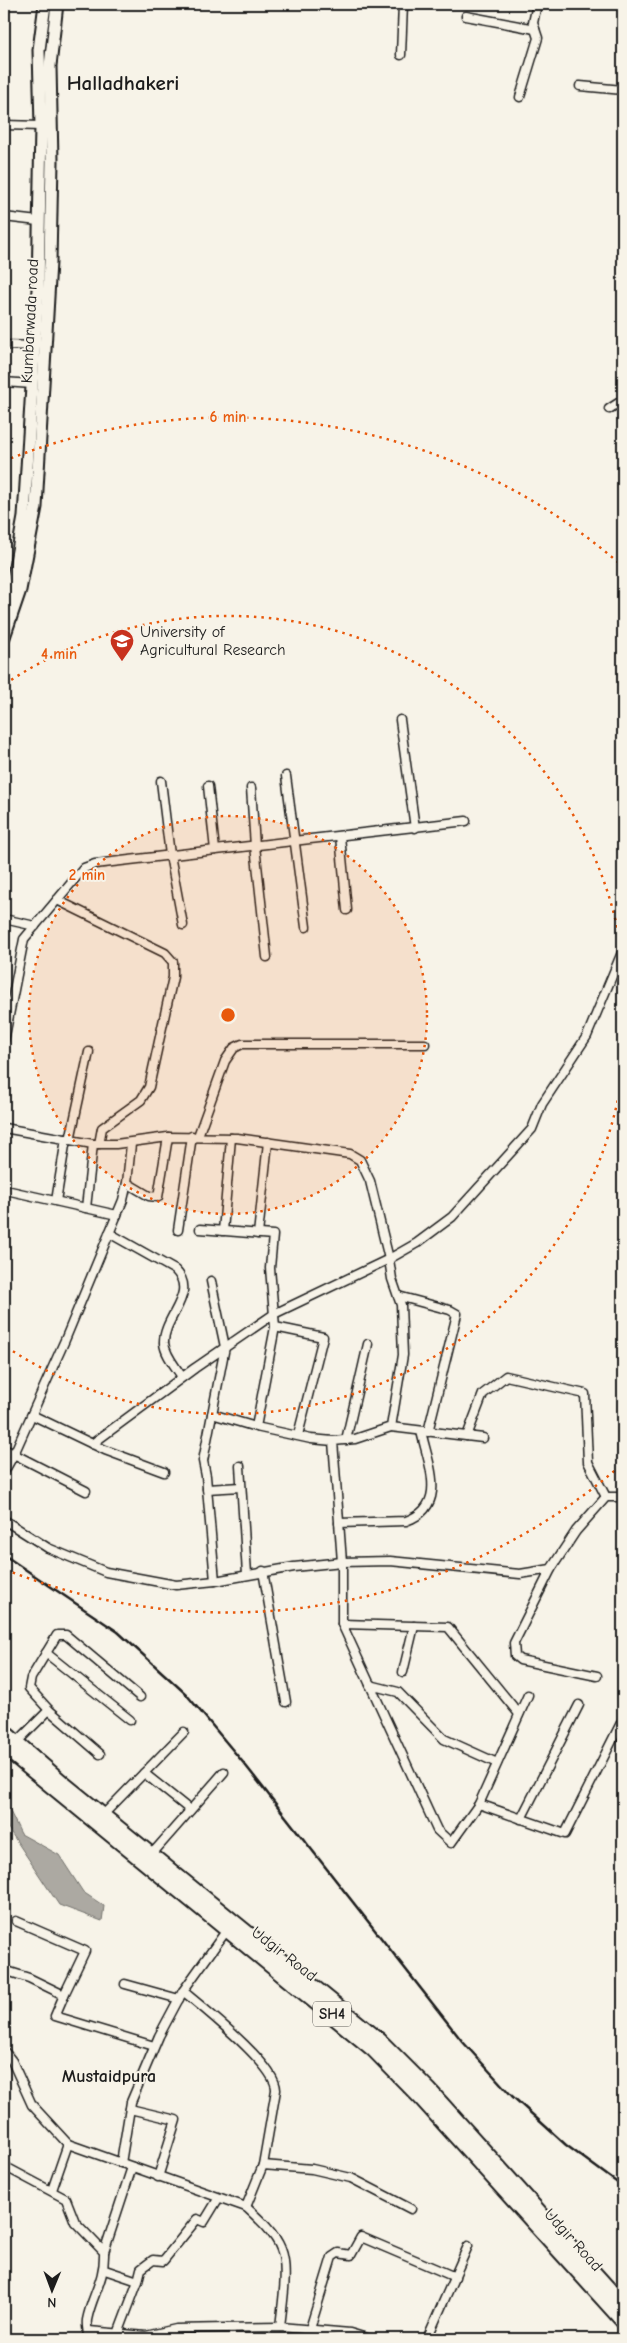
<svg xmlns="http://www.w3.org/2000/svg" width="627" height="2343" viewBox="0 0 627 2343" font-family="'Comic Neue',sans-serif">
<style>
.water{fill:#aca9a2;stroke:#72716c}
.lines{fill:none;stroke-linecap:round;stroke-linejoin:round}
.street-casing{stroke:#1c1c1c;stroke-width:11}
.secondary-casing{stroke:#1c1c1c;stroke-width:15}
.highway-casing{stroke:#1c1c1c;stroke-width:18}
.street{stroke:#f7f3e8;stroke-width:8}
.secondary{stroke:#f7f3e8;stroke-width:11}
.highway{stroke:#f7f3e8;stroke-width:14}
.rail{stroke:#1c1c1c;stroke-width:2.5}
.ring{fill:none;stroke:#e8590c;stroke-width:2.5;stroke-dasharray:2.5 5}
.labels{text-anchor:middle;dominant-baseline:central;stroke-width:4;stroke-linejoin:round;paint-order:stroke}
.shield{fill:#f7f3e8;stroke:#5e5c59;stroke-width:1}
.shield-label{font-size:15px;font-weight:bold;fill:#1c1c1c}
.street-label{font-size:16px;fill:#1c1c1c;stroke:#f7f3e8}
.poi-label{font-size:16px;fill:#1c1c1c;stroke:#f7f3e8;text-anchor:start}
.neighbourhood-label{font-size:18px;font-weight:bold;fill:#1c1c1c;stroke:#f7f3e8}
.district-label{font-size:21px;font-weight:bold;fill:#1c1c1c;stroke:#f7f3e8}
.centre{fill:#e8590c;stroke:#f7f3e8;stroke-width:2.5}
.ring-label{font-size:15px;text-anchor:middle;font-weight:bold;fill:#e8590c;stroke:#f7f3e8;stroke-width:4;stroke-linejoin:round;paint-order:stroke}
</style>
<rect width="100%" height="100%" fill="#f7f3e8"/>
<filter id="ink" filterUnits="userSpaceOnUse"><feTurbulence type="fractalNoise" baseFrequency=".02" numOctaves="2"/><feDisplacementMap in="SourceGraphic" scale="10" xChannelSelector="R" yChannelSelector="G"/><feConvolveMatrix kernelMatrix="1 2 1 2 8 2 1 2 1" color-interpolation-filters="sRGB"/></filter>
<g filter="url(#ink)">
<polygon class="water" points="4,1799 21,1834 59,1855 83,1892 104,1906 102,1921 59,1905 4,1822"/>
<g class="lines">
<defs>
<g id="street">
<polyline points="466,16 535,29"/>
<polyline points="401,55 403,4"/>
<polyline points="580,86 623,90"/>
<polyline points="520,97 538,38 533,23 537,4"/>
<polyline points="4,125 41,126"/>
<polyline points="4,217 38,221"/>
<polyline points="4,345 35,346"/>
<polyline points="4,382 32,384"/>
<polyline points="609,409 623,400"/>
<polyline points="400,720 415,828"/>
<polyline points="286,776 306,927"/>
<polyline points="161,781 170,855 183,925"/>
<polyline points="208,786 215,850"/>
<polyline points="251,788 255,846 267,957"/>
<polyline points="340,836 347,910"/>
<polyline points="57,900 165,953 173,962 173,977 149,1087 141,1100 102,1128 99,1144"/>
<polyline points="4,919 35,926"/>
<polyline points="4,1041 24,939 84,868 95,864 466,821"/>
<polyline points="4,1128 70,1140 89,1052"/>
<polyline points="198,1136 225,1061 234,1048 242,1044 425,1044"/>
<polyline points="70,1140 93,1144 116,1144 168,1137 237,1138 350,1154 360,1160 370,1181 389,1259 392,1279 401,1305 403,1355 391,1427 355,1439 333,1441 342,1562 342,1624 437,1830 451,1843 479,1804 528,1695"/>
<polyline points="127,1183 149,1196 158,1197 168,1137"/>
<polyline points="6,1190 117,1215"/>
<polyline points="56,1201 66,1139"/>
<polyline points="86,1208 93,1144"/>
<polyline points="200,1229 273,1235 270,1268 275,1327 323,1337 298,1435"/>
<polyline points="178,1230 192,1136"/>
<polyline points="223,1231 231,1138"/>
<path d="M109,1233L175,1270C199,1293 163,1317 164,1343C165,1355 176,1367 182,1377"/>
<polyline points="258,1234 268,1142"/>
<polyline points="211,1281 225,1347 203,1461 206,1476 215,1581"/>
<polyline points="398,1296 450,1310 457,1314 428,1432"/>
<polyline points="275,1327 256,1427 311,1439 333,1441"/>
<polyline points="212,1414 256,1427"/>
<polyline points="32,1415 105,1450 164,1472"/>
<polyline points="391,1427 483,1438"/>
<polyline points="467,1436 483,1394 506,1376 585,1394 588,1462 606,1497"/>
<polyline points="346,1440 368,1344"/>
<polyline points="92,1444 195,1368 274,1314 389,1259 417,1243 452,1217 532,1129 542,1104 587,1036 623,950"/>
<polyline points="4,1449 86,1491"/>
<polyline points="240,1466 247,1574"/>
<polyline points="4,1472 14,1454 65,1340 123,1200 127,1183 131,1144"/>
<polyline points="207,1489 241,1487"/>
<polyline points="4,1520 48,1548 106,1572 176,1585 215,1581 294,1567 342,1562 390,1561 520,1574 551,1569 576,1531 606,1497 623,1497"/>
<path d="M339,1523L406,1521C449,1506 428,1464 421,1431"/>
<polyline points="551,1569 514,1643 515,1656 520,1660 597,1676"/>
<polyline points="263,1571 286,1702"/>
<polyline points="342,1624 448,1627 519,1714"/>
<polyline points="46,1653 130,1720"/>
<polyline points="403,1672 414,1626"/>
<polyline points="370,1685 398,1692 444,1739 497,1763"/>
<polyline points="16,1743 49,1710"/>
<polyline points="100,1754 49,1710 29,1688 31,1678 57,1635 66,1635 140,1697"/>
<polyline points="144,1773 190,1810"/>
<polyline points="479,1804 565,1834 623,1719"/>
<polyline points="103,1815 184,1732"/>
<polyline points="521,1819 579,1705"/>
<polyline points="151,1855 224,1772"/>
<polyline points="16,1921 85,1951 64,1995"/>
<polyline points="4,1970 29,1978 64,1995 55,2016 154,2046"/>
<polyline points="125,1984 179,1999"/>
<path d="M183,1991C203,2008 277,2066 276,2090L263,2165"/>
<path d="M4,2051L12,2061L32,2105L68,2144L246,2207C258,2218 275,2233 281,2249C289,2268 282,2306 280,2327"/>
<polyline points="130,2109 176,2120 158,2177"/>
<polyline points="121,2163 131,2102 159,2036 183,1991 229,1927"/>
<path d="M4,2166L66,2199L75,2222L104,2252C105,2281 92,2294 87,2320C86,2327 89,2332 87,2339"/>
<polyline points="52,2190 68,2144"/>
<polyline points="246,2207 263,2165 312,2169 351,2178 411,2209"/>
<polyline points="104,2252 132,2167"/>
<polyline points="105,2270 138,2281 118,2334"/>
<polyline points="138,2281 141,2269 153,2260 163,2261 197,2219 204,2222 218,2199"/>
<polyline points="310,2329 332,2257 338,2253 351,2255 361,2237 455,2277"/>
<polyline points="89,2331 146,2336 176,2329 280,2327 350,2333 370,2339"/>
<polyline points="427,2339 468,2246"/>
</g>
<g id="secondary">
<polyline points="4,606 12,584 24,517 38,289 41,126 39,50 45,4"/>
<polyline points="4,637 20,590 36,507 50,262 52,161 50,66 57,4"/>
</g>
<g id="highway">
<polyline points="4,1732 65,1785 380,2041 429,2090 623,2305"/>
<polyline points="4,1747 373,2049 421,2098 623,2321"/>
</g>
</defs>
<use href="#street" class="street-casing"/>
<use href="#secondary" class="secondary-casing"/>
<use href="#highway" class="highway-casing"/>
<use href="#street" class="street"/>
<use href="#secondary" class="secondary"/>
<use href="#highway" class="highway"/>
<polyline class="rail" points="4,1555 118,1632 186,1694 246,1766 462,2041 512,2096 566,2145 623,2187"/>
</g>
</g>
<circle cx="228" cy="1015" r="199" fill="#e8590c" fill-opacity=".12"/>
<g class="ring">
<circle cx="228" cy="1015" r="199"/>
<path d="M623 1071A399 399 0 0 1 5 1346M5 684A399 399 0 0 1 623 959"/>
<path d="M620 1466A598 598 0 0 1 4 1569M4 461A598 598 0 0 1 620 564"/>
</g>
<defs>
<symbol id="university-pin" viewBox="-11 -11 22 30"><path d="M0 17L-7.5 6A9.5 9.5 0 1 1 7.5 6Z" fill="#c8321e" stroke="#f7f3e8"/><path d="M0-5L7-2L0 1L-7-2ZM-4 1L0 2.5L4 1V4Q0 6-4 4Z" fill="#fff"/></symbol>
</defs>
<g fill-rule="evenodd">
<use href="#university-pin" x="108" y="627" width="28" height="38"/>
</g>
<g class="labels">
<rect class="shield" x="313" y="2001.5" width="38" height="25" rx="4"/>
<g class="shield-label">
<text x="332" y="2014">SH4</text>
</g>
<g class="street-label">
<text transform="translate(30 321) rotate(-87)">Kumbarwada road</text>
<text transform="translate(284 1954) rotate(38)">Udgir Road</text>
<text transform="translate(573 2240) rotate(48)">Udgir Road</text>
</g>
<g class="poi-label">
<text x="140" y="632">University of<tspan x="140" dy="18">Agricultural Research</tspan></text>
</g>
<g class="neighbourhood-label">
<text x="109" y="2076">Mustaidpura</text>
</g>
<g class="district-label">
<text x="123" y="83">Halladhakeri</text>
</g>
</g>
<circle cx="228" cy="1015" r="8" class="centre"/>
<g class="ring-label">
<text x="228" y="422">6 min</text>
<text x="59" y="659">4 min</text>
<text x="87" y="880">2 min</text>
</g>
<rect width="627" height="2343" fill="none" stroke="#f7f3e8" stroke-width="20"/>
<rect x="10" y="10" width="607" height="2323" fill="none" stroke="#1c1c1c" stroke-width="2" filter="url(#ink)"/>
<g transform="translate(52 2290) rotate(181)" stroke="#f7f3e8" stroke-width="4" paint-order="stroke">
<path d="M0-4L9 19L0 12L-9 19Z" fill="#1c1c1c"/>
<text y="-8" font-size="14" font-weight="bold" text-anchor="middle" fill="#1c1c1c">N</text>
</g>
</svg>
